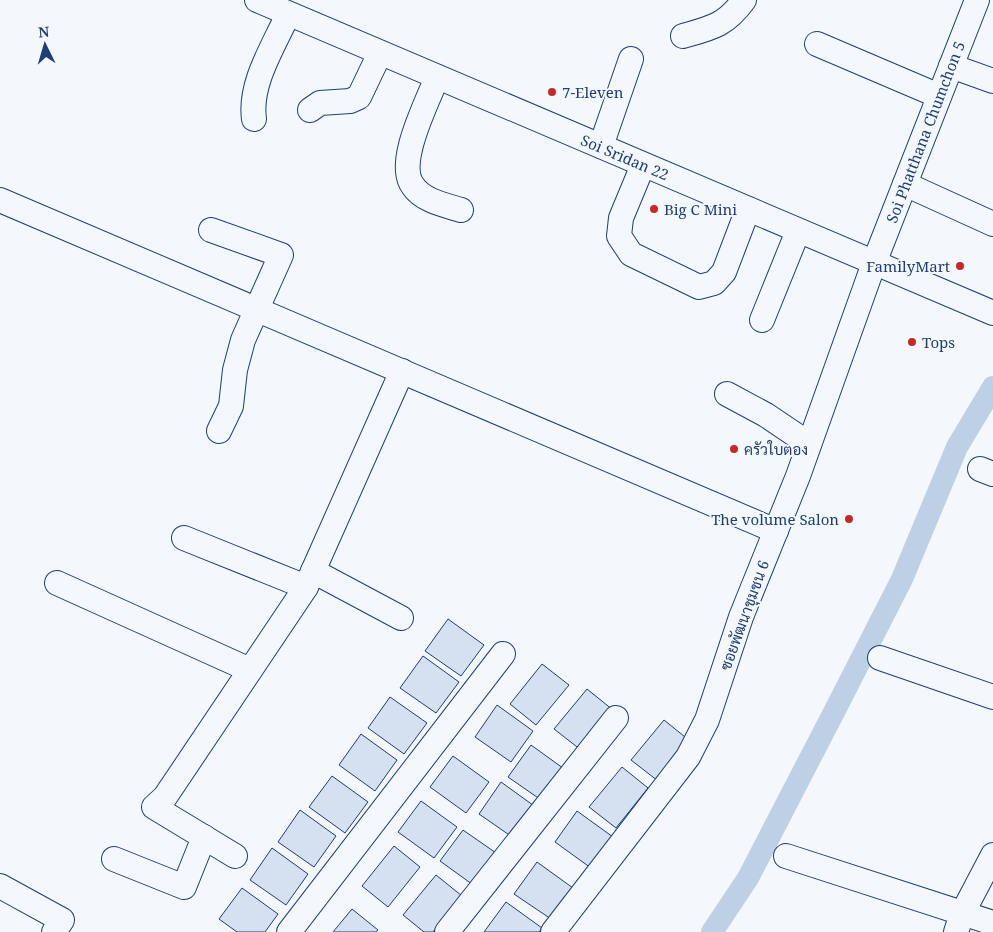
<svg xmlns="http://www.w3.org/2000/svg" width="993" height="932" viewBox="0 0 993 932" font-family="'Noto Serif',Sarabun,serif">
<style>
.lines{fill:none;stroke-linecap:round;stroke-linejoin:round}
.canal{stroke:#bed0e5;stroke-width:22}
.building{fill:#d5e0f0;stroke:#1d3f73}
.minor-casing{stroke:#1d3f73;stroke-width:26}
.minor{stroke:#f4f7fb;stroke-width:24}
.poi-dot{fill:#c62828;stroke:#f4f7fb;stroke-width:2}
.labels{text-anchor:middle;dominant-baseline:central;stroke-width:4;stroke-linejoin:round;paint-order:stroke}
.poi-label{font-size:15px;fill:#1d3f73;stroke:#f4f7fb;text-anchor:start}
.street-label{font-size:15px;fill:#1d3f73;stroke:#f4f7fb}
</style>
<rect width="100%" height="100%" fill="#f4f7fb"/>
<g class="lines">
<polyline class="canal" points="712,932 748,878 833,714 902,579 957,447 993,387"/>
</g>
<g class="building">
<polygon points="448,619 484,645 461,676 425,651"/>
<polygon points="423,656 459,682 436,713 400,688"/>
<polygon points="542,664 569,685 536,725 510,704"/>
<polygon points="587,689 613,710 581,750 554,729"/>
<polygon points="390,697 427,723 404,754 368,728"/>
<polygon points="497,705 533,731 511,762 475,737"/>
<polygon points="664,720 690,741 658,781 631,760"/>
<polygon points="361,734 397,760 375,791 339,765"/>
<polygon points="531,745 567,771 544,802 508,777"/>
<polygon points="453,756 489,782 466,813 430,787"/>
<polygon points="622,767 648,788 616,828 589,807"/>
<polygon points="332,776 368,802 345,833 309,807"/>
<polygon points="501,782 537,808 515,839 479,814"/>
<polygon points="421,801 457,827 434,858 398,832"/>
<polygon points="300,810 336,836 314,867 278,842"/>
<polygon points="577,811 613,837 591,868 555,842"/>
<polygon points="463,830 499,855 476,887 440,861"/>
<polygon points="394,846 420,867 388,907 362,886"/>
<polygon points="272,848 308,874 286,905 250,880"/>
<polygon points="537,862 573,888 551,919 514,894"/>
<polygon points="436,875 462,896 433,932 424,932 403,915"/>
<polygon points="242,888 278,914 265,932 237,932 219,919"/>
<polygon points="506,902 542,928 539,932 484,932"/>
<polygon points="352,909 378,930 376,932 333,932"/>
</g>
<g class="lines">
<defs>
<g id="minor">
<polyline points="257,0 993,313"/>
<path d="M683,36C712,28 726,25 744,0"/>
<polyline points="817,44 939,96"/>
<polyline points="951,66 993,81"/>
<path d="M437,77C428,101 395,163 413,186C423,201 445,205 461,210"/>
<polyline points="310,110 320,103 350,101 359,97 380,53"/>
<path d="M254,119C249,83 274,46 288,14"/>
<polyline points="601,146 631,59"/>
<polyline points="643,165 621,218 619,236 631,254 699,287 714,283 724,272 748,209"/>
<polyline points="905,184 993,224"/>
<polyline points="0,200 776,531"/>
<polyline points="211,230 281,255 243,340 235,370 231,406 219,431"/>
<polyline points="762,320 798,231"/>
<polyline points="727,394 766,415 809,444"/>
<polyline points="980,469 993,474"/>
<polyline points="184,538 306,587"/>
<polyline points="313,571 401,618"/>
<polyline points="57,583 250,670"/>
<polyline points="880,658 993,697"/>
<polyline points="235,856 154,807 165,797 306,587 402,371"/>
<polyline points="786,856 993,923"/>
<polyline points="114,859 184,887 204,837"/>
<polyline points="0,886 62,920 54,932"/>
<polyline points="289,932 503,654"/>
<polyline points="447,932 616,718"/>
<polyline points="553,932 688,757 707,720 741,617 798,476 874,263 977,0"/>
<polyline points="956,932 962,914 993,855"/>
</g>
</defs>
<use href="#minor" class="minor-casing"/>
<use href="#minor" class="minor"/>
</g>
<g class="poi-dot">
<circle cx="552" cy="92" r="5"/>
<circle cx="654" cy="209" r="5"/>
<circle cx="960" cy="266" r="5"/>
<circle cx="912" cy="342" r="5"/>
<circle cx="734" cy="449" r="5"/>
<circle cx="849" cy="519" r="5"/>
</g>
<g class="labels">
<g class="poi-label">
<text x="562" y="92">7-Eleven</text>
<text x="664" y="209">Big C Mini</text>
<text x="950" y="266" text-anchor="end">FamilyMart</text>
<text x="922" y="342">Tops</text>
<text x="744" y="449">ครัวใบตอง</text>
<text x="839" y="519" text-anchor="end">The volume Salon</text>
</g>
<g class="street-label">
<text transform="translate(925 132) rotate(-69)">Soi Phatthana Chumchon 5</text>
<text transform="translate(625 157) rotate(23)">Soi Sridan 22</text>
<text transform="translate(744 615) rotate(-70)">ซอยพัฒนาชุมชน 6</text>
</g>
</g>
<g transform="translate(45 45) rotate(355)" stroke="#f4f7fb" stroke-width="4" paint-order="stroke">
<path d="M0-4L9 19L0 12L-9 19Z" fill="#1d3f73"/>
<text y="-8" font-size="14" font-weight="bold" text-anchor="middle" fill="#1d3f73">N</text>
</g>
</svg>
